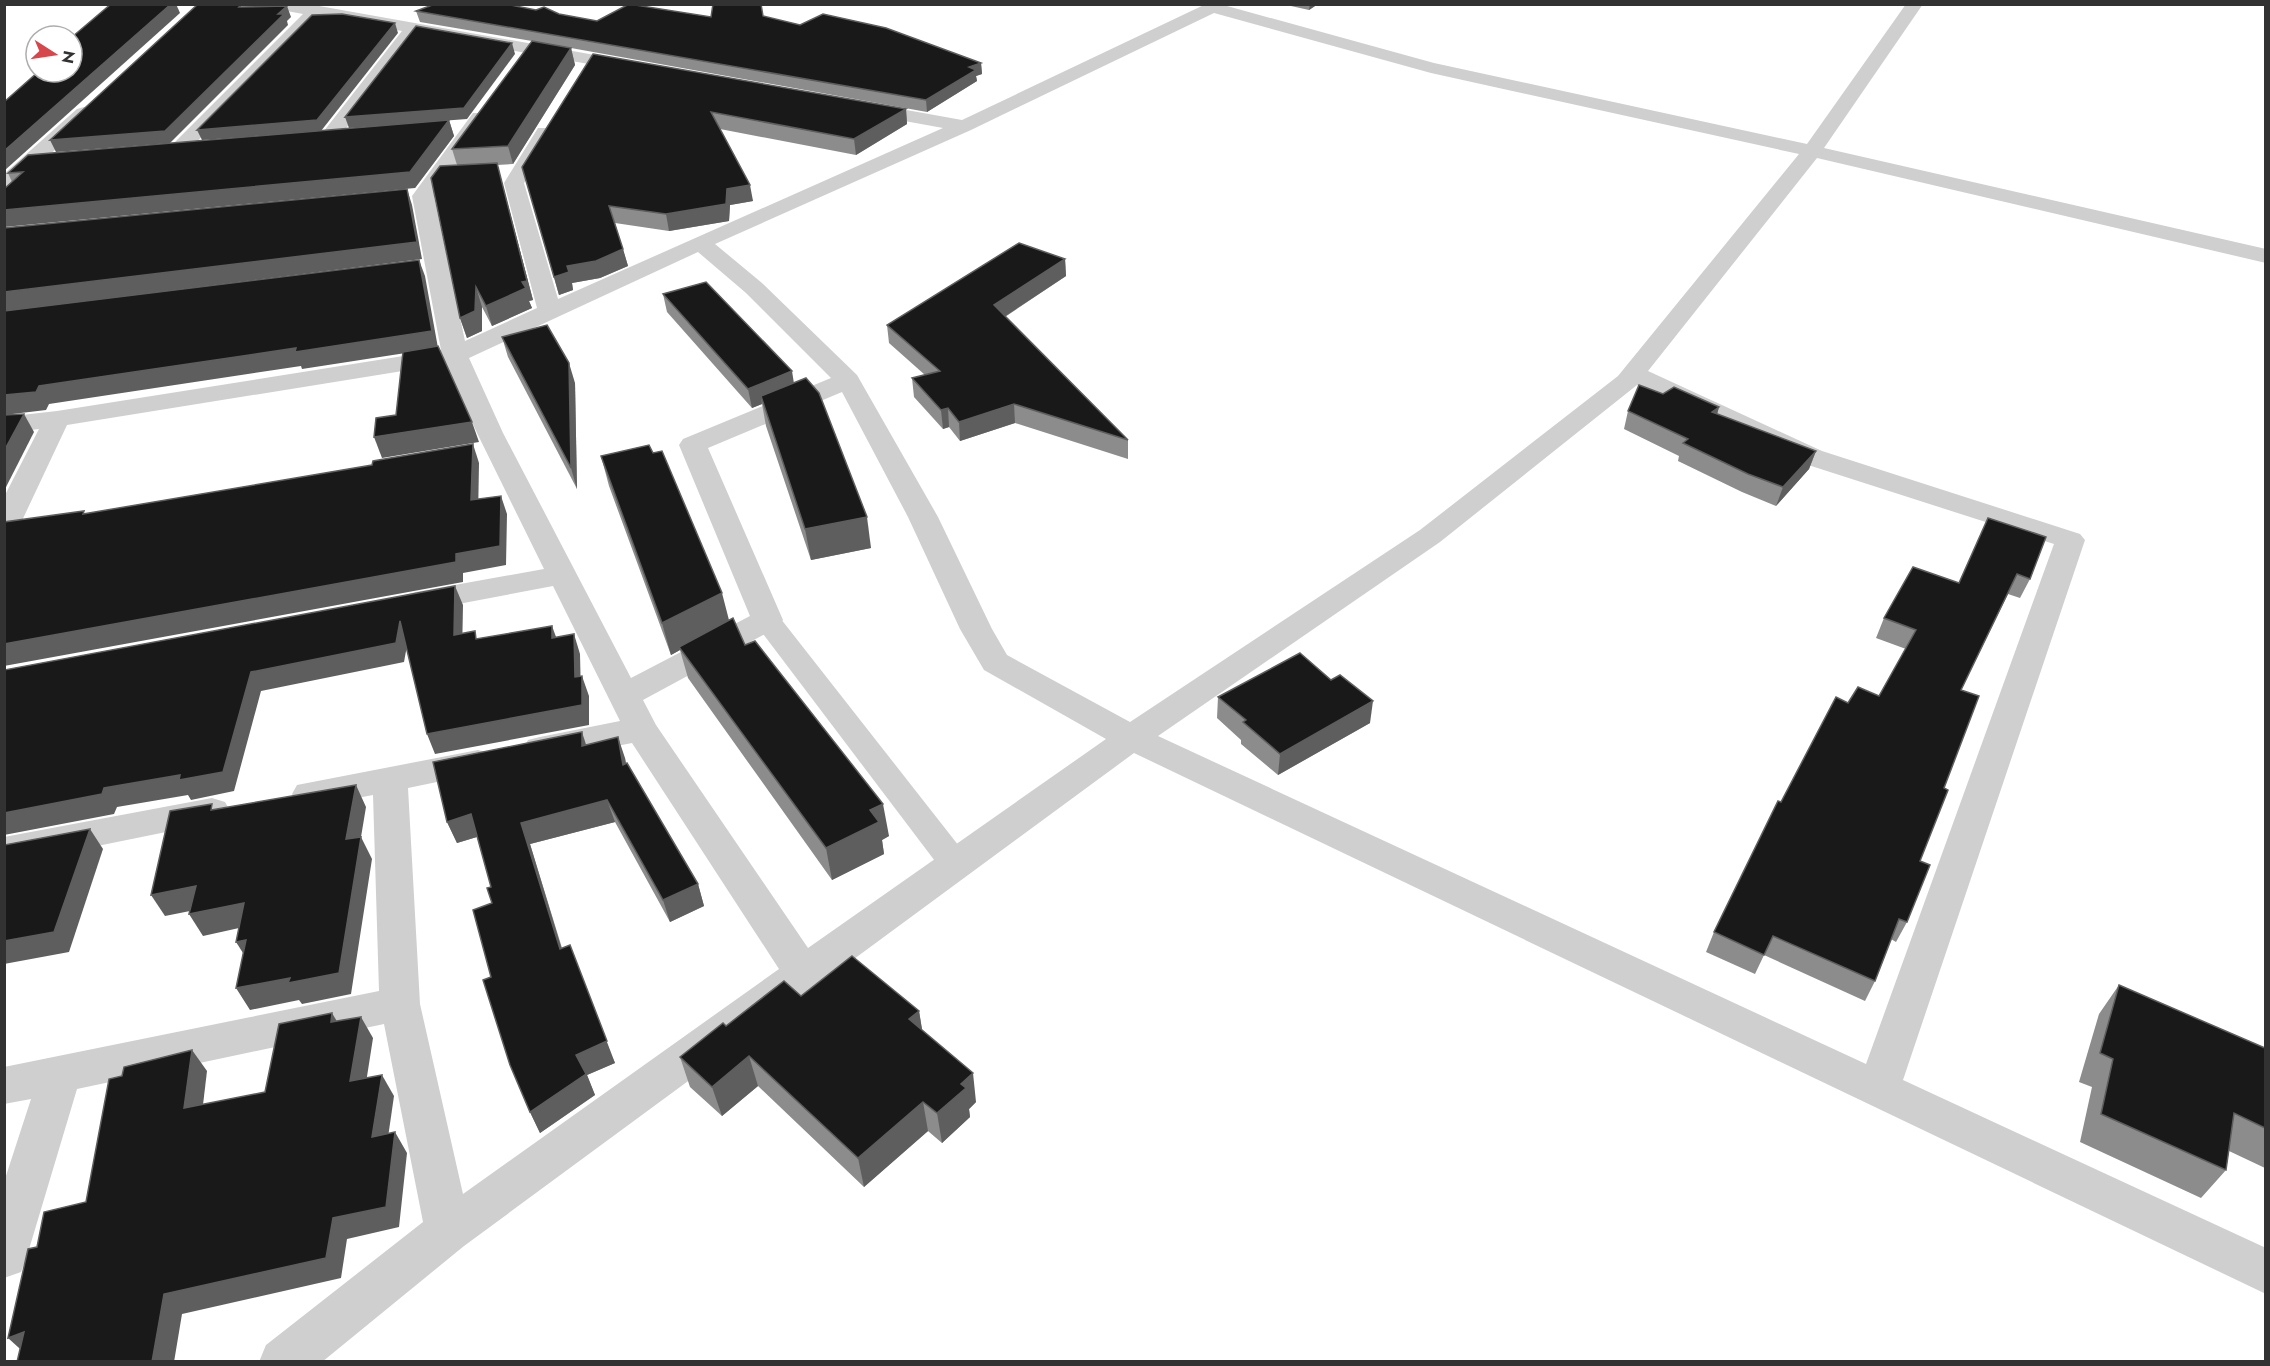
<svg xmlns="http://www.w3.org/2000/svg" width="2270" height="1366" viewBox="0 0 2270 1366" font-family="Jost,sans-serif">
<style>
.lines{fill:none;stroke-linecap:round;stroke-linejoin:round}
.service{fill:#cfcfcf;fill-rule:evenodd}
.minor{fill:#cfcfcf;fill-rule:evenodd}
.wall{fill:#8c8c8c}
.shaded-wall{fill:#5e5e5e}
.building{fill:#191919;stroke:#5e5e5e;stroke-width:1.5}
</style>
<rect width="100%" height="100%" fill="#fff"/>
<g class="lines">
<polygon class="service" points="767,611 777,614 966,855 971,864 966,873 955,876 944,873 757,626 753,620 757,614"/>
<g class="minor">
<polygon points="269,4 308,4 634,62 640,63 643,67 640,71 634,72 418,34 337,140 323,140 320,136 402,31 319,16 185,154 171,154 168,150 171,146 303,14 271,8"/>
<path d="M1206,4H1228L1227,6L1434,63L1807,144L1906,4H1923L1824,148L2266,249V263L1817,158L1648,371L1822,451L2080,534L2085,540L1903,1080L2266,1248V1294L1134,753L464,1246L322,1362H259L266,1345L423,1222L384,1024L77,1089L27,1256L21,1272L4,1278V1182L31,1099L4,1104V1067L379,991L373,795L310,807L297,803L292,794L297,785L478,750L490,753L495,762L490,771L408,788L420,1004L463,1194L779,969L632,743L540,761L528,758L523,749L528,740L540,737L620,721L553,586L416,612L405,609L400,602L405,595L416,592L544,569L477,433L446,364L67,425L19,527L14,533L4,536V497L39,429L4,433V417L57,411L441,350L412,196L473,113H487L490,117L434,196L465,341L537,308L504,183L538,128H552L555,132L524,183L558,299L943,128L855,112L852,108L855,104L862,102L962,120ZM1214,13L1431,73L1799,154L1618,376L1420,530L1130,722L1007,655L992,629L938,517L857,375L762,283L715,244L971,130ZM698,252L746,293L831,378L683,439L679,445L750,616L631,678L503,433L469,358ZM1637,385L1802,463L2054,544L1866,1064L1158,736L1440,542ZM842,392L908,517L960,629L984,670L1106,739L808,948L656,725L643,700L778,627L783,620L708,448Z"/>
<polygon points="84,107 91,109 94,113 91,117 11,190 4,192 4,174 77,109"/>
<polygon points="212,798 225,802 230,811 225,820 4,865 4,837"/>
</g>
</g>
<g class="wall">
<polygon points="1282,4 1318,4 1309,10"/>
<polygon points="416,11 559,14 597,21 763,16 800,25 981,63 982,74 976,76 977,81 927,112 571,48 575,65 513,164 497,165 533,300 529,301 532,308 492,326 482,307 482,331 467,338 460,318 457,165 452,149 532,41 420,22"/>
<polygon points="593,54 906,109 907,124 856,155 720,129 753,201 730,205 729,221 669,231 615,223 628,266 600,278 572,283 573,290 559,295 522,167"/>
<polygon points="449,120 454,136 415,188 12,182 8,173"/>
<polygon points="1065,259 1066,276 1005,317 1128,440 1128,459 1015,423 960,441 949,427 943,429 914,397 912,378 925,375 889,343 887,325"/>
<polygon points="663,294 794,383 871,548 811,560 766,426 762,404 752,408 667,312"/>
<polygon points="502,337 575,383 577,489 508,357"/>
<polygon points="1719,407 1717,414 1816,451 1809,469 1776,506 1742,492 1678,461 1679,456 1624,429 1628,411"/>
<polygon points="601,456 729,621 745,645 889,836 882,840 884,854 832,880 688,678 680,650 671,655 609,486"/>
<polygon points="1988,518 2030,579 2020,598 2008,594 1961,690 1944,788 1920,861 1907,922 1896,942 1891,939 1875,981 1865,1001 1764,955 1755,974 1706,952 1714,932 1781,802 1848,703 1879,696 1906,649 1876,638 1884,618 1959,583"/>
<polygon points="1218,697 1370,723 1278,775 1241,744 1241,740 1217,718"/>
<polygon points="586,745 625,758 626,764 698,884 704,906 670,922 615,822 530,844 562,948 615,1063 587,1075 595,1095 540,1133 530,1112 491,977 492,903 491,887 477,837 457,843 447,822"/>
<polygon points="2119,985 2265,1048 2265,1168 2229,1151 2226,1170 2201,1198 2080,1142 2092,1087 2079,1082 2099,1014"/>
<polygon points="801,996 919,1011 922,1030 976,1102 969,1109 970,1117 942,1143 928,1131 864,1187 758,1086 722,1116 690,1087 680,1057"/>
</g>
<g class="shaded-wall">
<polygon points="171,4 176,4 180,13 4,171 4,151"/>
<polygon points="1310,4 1318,4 1309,10"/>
<polygon points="287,6 291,17 287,21 288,25 170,143 56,152 50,140 278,14"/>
<polygon points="395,23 398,33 321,131 202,140 197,130"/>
<polygon points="512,43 515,54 467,119 349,128 345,117"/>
<polygon points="571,48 575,65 513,164 508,146"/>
<polygon points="981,63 982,74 976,76 977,81 927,112 926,100 969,67"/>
<polygon points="906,109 907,124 856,155 854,139"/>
<polygon points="449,120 454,136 415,188 4,227 4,210"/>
<polygon points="497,163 533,300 529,301 532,308 492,326 486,306"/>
<polygon points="750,185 753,201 730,205 729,221 669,231 666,214 727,189"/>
<polygon points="407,189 412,205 422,259 4,311 4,292"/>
<polygon points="623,249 628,266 600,278 572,283 573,290 559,295 554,277 567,266"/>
<polygon points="1065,259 1066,276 995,323 994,305"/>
<polygon points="419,260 425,276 438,348 302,369 301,366 49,404 46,410 4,415 4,395 39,386"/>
<polygon points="476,287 482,307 482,331 467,338 460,318"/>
<polygon points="569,363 575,383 577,489 571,468"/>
<polygon points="792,371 795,390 761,396 762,404 752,408 748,389"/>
<polygon points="1014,404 1015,423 960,441 959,422"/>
<polygon points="1719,407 1714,425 1712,412"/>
<polygon points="948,408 949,427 943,429 941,410"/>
<polygon points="24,414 34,432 4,491 4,451"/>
<polygon points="472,422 479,442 382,458 374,437"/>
<polygon points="473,444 479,463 478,519 471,500"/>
<polygon points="1816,451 1809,469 1776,506 1783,487"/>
<polygon points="501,496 507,514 506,565 463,573 463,582 4,666 4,644 456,554"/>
<polygon points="867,517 871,548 811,560 805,529"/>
<polygon points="455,586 463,605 462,655 454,635"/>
<polygon points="722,593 730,624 679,647 680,650 671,655 662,623"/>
<polygon points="400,621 408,640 404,662 261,691 234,791 191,800 188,795 117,807 114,814 4,835 4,813 104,788 251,672"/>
<polygon points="552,626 559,645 552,638"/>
<polygon points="574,634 580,654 581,697 575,677"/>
<polygon points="582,676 589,696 589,725 435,754 427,734"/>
<polygon points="1373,701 1370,723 1278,775 1280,754"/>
<polygon points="582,732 589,754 582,746"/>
<polygon points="618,737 625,758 630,787 623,765"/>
<polygon points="356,785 366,807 361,837 372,859 351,994 302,1004 299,1000 250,1010 236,988 346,839"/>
<polygon points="607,800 615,822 530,844 568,970 560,949 521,823"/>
<polygon points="883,804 889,836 882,840 884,854 832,880 826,848 870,810"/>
<polygon points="471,814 480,836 457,843 447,822"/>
<polygon points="90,829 103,849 69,952 4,964 4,941"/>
<polygon points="698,884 704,906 670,922 663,900"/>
<polygon points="196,886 210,907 165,916 151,895"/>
<polygon points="244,903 257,924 203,936 189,914"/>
<polygon points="246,940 250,964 236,942"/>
<polygon points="570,945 615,1063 587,1075 595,1095 540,1133 530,1112 576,1055"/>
<polygon points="919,1011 924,1041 909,1019"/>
<polygon points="332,1013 345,1035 331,1022"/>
<polygon points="361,1017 373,1038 363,1102 350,1081"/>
<polygon points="192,1050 207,1071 200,1130 184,1108"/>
<polygon points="749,1056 758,1086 722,1116 712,1087"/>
<polygon points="973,1073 976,1102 969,1109 970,1117 942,1143 937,1113 961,1084"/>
<polygon points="382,1075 394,1096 385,1158 372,1137"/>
<polygon points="923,1102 928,1131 864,1187 858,1158"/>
<polygon points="395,1132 407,1153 399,1227 347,1239 341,1278 182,1314 174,1362 152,1362 164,1294 333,1218"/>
<polygon points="24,1332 29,1357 8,1338"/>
</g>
<g class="building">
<polygon points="111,4 171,4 4,151 4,102 38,72 72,72 72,37"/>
<polygon points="198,4 242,4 239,7 287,6 278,14 284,14 165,131 50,140"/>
<polygon points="435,4 506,4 536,10 544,7 559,14 597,21 629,4 711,17 713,4 761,4 763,16 800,25 823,14 886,28 981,63 969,67 976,70 926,100 416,11"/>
<polygon points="342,14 395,23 317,120 197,130 312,15"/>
<polygon points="416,26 512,43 464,108 345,117"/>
<polygon points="532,41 571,48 508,146 452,149"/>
<polygon points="593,54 906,109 854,139 711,112 750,185 727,189 726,204 666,214 609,206 623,249 596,261 567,266 569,272 554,277 522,167"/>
<polygon points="449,120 410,172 4,210 4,189 23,172 8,173 28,155"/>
<polygon points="497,163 527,281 522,282 526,288 486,306 476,287 475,311 460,318 431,178 440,166"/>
<polygon points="407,189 417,242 4,292 4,228"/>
<polygon points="1019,243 1065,259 994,305 1128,440 1014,404 959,422 948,408 941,410 912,378 940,371 887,325"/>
<polygon points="419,260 432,331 295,352 296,348 154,369 39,386 36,392 4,395 4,311"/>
<polygon points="706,282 792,371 748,389 663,294"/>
<polygon points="547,325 569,363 571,468 502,337"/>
<polygon points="438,346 472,422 374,437 376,418 396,415 403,352"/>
<polygon points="806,378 819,393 867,517 805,529 761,396"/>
<polygon points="1639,385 1663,394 1674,387 1719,407 1712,412 1816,451 1783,487 1748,474 1683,443 1688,439 1628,411"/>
<polygon points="24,414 4,451 4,415"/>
<polygon points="473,444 471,500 501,496 500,546 456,554 456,562 4,644 4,522 84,511 83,514 372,465 373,461"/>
<polygon points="649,445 653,453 662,451 722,593 662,623 601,456"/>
<polygon points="1988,518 2046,537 2030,579 2017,574 1961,690 1979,696 1944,788 1948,790 1920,861 1930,865 1907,922 1899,919 1875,981 1773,936 1764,955 1714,932 1778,801 1781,802 1836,697 1848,703 1858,687 1879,696 1916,630 1884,618 1913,567 1959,583"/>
<polygon points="455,586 454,635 475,631 476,639 552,626 552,638 574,634 575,677 582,676 582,705 427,734 400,621 396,643 251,672 223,772 179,780 180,775 104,788 102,794 4,813 4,670"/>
<polygon points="733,618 745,645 755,641 883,804 870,810 879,822 826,848 679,647"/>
<polygon points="1300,653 1331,680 1340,675 1373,701 1280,754 1243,722 1246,720 1218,697"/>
<polygon points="582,732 582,746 618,737 623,765 627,763 698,884 663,900 607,800 521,823 560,949 570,945 607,1041 576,1055 586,1074 530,1112 510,1065 483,980 491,977 473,910 492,903 487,888 491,887 471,814 447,822 433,762"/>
<polygon points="356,785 346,839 361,837 339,973 288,983 290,978 236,988 246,940 236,942 244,903 189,914 196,886 151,895 170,811 212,804 211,810"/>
<polygon points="90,829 54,932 4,941 4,845"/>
<polygon points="852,956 919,1011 909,1019 973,1073 961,1084 966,1088 937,1113 923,1102 858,1158 749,1056 712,1087 680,1057 723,1023 726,1026 784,981 801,996"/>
<polygon points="2119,985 2265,1048 2265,1128 2234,1113 2226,1170 2101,1114 2113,1059 2100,1053"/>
<polygon points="332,1013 331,1022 361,1017 350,1081 382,1075 372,1137 395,1132 386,1207 333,1218 326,1258 164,1294 152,1362 17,1362 24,1332 8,1338 28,1249 37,1247 44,1212 86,1202 109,1079 122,1076 124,1067 192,1050 184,1108 265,1092 279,1024"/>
</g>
<rect width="2270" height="1366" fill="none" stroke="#323232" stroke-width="12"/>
<g transform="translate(54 54) rotate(102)"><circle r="28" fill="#ffffff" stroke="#adadad" stroke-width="1.5"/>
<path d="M0-4.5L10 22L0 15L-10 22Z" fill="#d7464b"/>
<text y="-9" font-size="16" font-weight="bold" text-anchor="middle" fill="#323232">N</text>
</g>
</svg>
